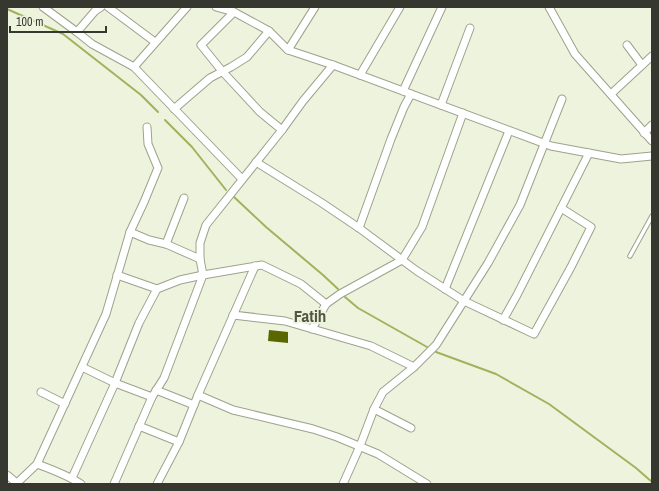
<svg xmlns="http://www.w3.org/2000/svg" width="659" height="491" viewBox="0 0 659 491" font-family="'Archivo Narrow',sans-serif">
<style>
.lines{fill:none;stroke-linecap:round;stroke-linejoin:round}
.stream{stroke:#a1b25c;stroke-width:2}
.building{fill:#5a6701}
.service-casing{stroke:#9da28d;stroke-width:5.5}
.minor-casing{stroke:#9da28d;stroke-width:9}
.service{stroke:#fff;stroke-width:3.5}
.minor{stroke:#fff;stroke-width:7}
.labels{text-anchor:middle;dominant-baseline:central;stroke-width:4;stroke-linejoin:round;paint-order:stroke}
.district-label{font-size:17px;font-weight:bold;fill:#525744;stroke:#eef3de}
</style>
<rect width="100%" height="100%" fill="#eef3de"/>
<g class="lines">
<g class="stream">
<polyline points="7,9 63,34 141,95 158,112"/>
<polyline points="165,120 192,147 226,190"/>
<polyline points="234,197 266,227 323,275 338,289"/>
<polyline points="345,297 358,308 427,347"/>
<polyline points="436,352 496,374 549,404 636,468 652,482"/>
</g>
</g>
<polygon class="building" points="269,330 288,332 288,343 268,341"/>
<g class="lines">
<defs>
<polyline id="service" points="630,256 652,216"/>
<g id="minor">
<polyline points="43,7 77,32 92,44 134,67 242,179"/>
<polyline points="108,7 155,42"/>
<polyline points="216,7 234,12 269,31 288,50 333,65 551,146 621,159 652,156"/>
<polyline points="549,7 575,54 652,141"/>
<polyline points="234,12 201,45 222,71 260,112 282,130"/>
<polyline points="77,32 95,11 101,7"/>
<polyline points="627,45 642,65"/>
<polyline points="288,50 315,7"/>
<polyline points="134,67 187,7"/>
<polyline points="360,75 400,7"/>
<polyline points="403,91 442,7"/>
<polyline points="611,94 652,56"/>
<polyline points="441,105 470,28"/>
<polyline points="174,109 210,78 231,67 247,57 269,31"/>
<polyline points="644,133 652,125"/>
<polyline points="256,162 322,203 359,228 417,271 464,301 534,334 571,267 591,227 561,208"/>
<polyline points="359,228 391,139 404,107 411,94"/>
<polyline points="130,232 149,240 166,244 200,259"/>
<polyline points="166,244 184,198"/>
<polyline points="117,275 157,289 180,280 203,275 262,265 301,284 326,304"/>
<polyline points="445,289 509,131"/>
<polyline points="233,315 285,321 371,346 414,367"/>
<polyline points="503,320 517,295 589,153"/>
<polyline points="312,329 326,304 340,294 402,260 422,227 463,113"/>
<polyline points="82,367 115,383 152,397"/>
<polyline points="156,390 194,405"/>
<polyline points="41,392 65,404"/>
<polyline points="198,395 233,410 313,429 337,437 378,454 427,484"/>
<polyline points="374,409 411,428"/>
<polyline points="139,426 179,442"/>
<path d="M37,464C53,470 67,475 81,484"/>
<polyline points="7,475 18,484"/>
<polyline points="72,478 115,383 139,323 157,289"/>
<polyline points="17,483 37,464 106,314 130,232 144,202 158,168 148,144 147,127"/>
<polyline points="114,484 152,397 164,378 203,275 200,259 200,243 206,225 282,130 303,101 333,65"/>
<polyline points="157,484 179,442 198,395 255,266"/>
<polyline points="343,484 360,446 374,409 383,392 414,367 436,345 488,263 520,205 562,99"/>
</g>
</defs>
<use href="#service" class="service-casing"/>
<use href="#minor" class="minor-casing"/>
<use href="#service" class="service"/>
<use href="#minor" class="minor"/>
</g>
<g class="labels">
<g class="district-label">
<text x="310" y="315">Fatih</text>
</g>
</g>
<rect width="659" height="491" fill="none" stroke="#363830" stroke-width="16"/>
<path d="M10 26v6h96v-6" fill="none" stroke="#363830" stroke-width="2"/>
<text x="16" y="26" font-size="12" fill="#363830" stroke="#eef3de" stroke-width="3" paint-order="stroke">100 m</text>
</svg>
